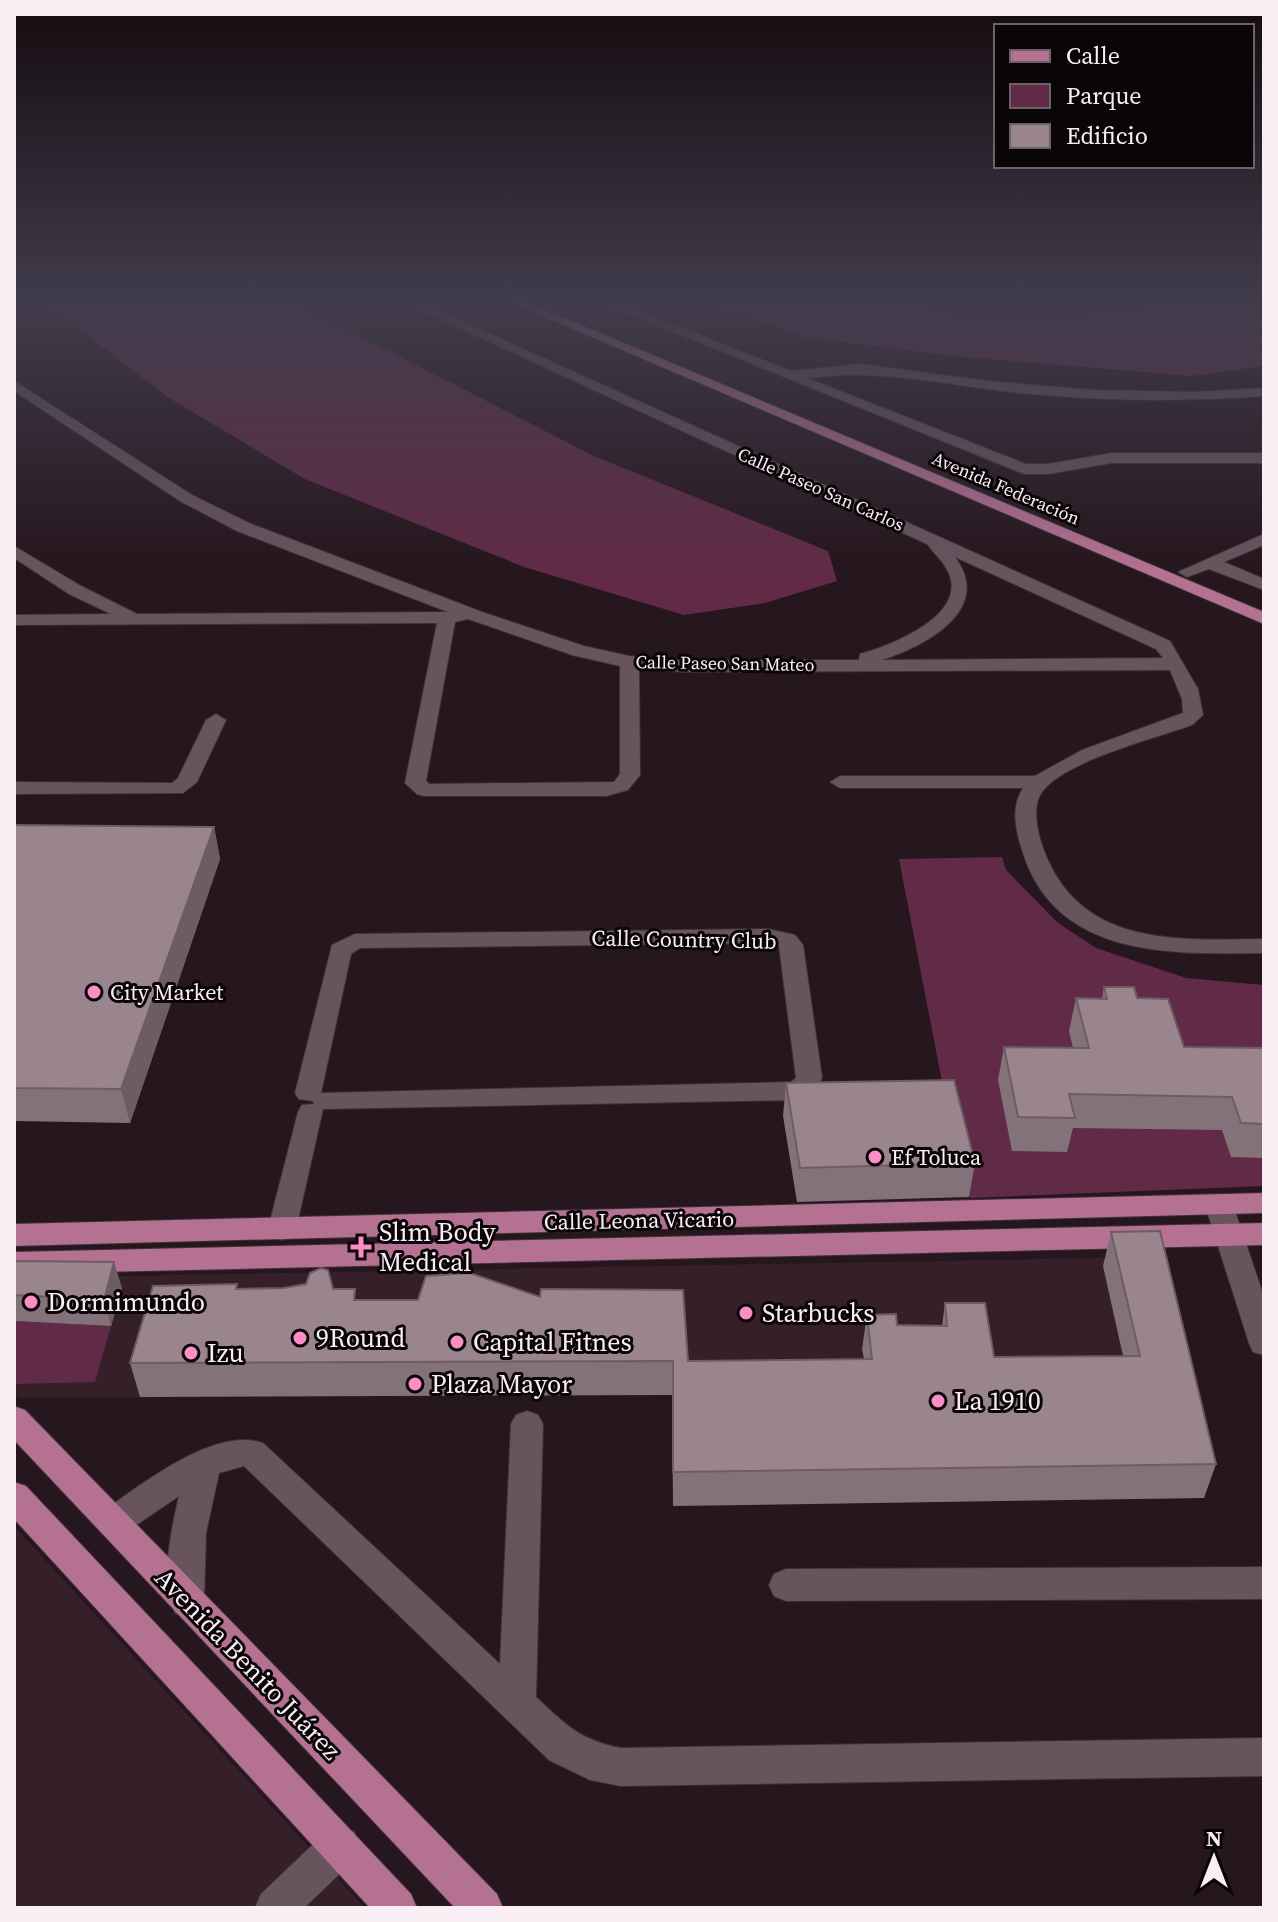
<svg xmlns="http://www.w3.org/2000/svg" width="1278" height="1922" viewBox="0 0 1278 1922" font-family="'Source Serif 4',serif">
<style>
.built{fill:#351f29}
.green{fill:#612b47}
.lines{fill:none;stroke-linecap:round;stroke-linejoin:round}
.minor-casing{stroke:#3d3237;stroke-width:2}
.major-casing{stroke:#3d3237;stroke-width:2}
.minor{fill:#68545d;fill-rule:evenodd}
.major{fill:#b47192;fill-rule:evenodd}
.wall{fill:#84727a}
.shaded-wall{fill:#6c5d63}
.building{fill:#9a858e;stroke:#6c5d63;stroke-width:2}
.poi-dot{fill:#fb8fc5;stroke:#0a0507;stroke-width:3}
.labels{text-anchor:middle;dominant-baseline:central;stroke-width:6;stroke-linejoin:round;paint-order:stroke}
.far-street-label{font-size:18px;fill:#faeef4;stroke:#0a0507}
.street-label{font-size:22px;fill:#faeef4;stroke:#0a0507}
.poi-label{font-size:22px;fill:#faeef4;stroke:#0a0507;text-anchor:start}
.near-poi-label{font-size:26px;fill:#faeef4;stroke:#0a0507;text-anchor:start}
.near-street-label{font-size:26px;fill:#faeef4;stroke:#0a0507}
</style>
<rect width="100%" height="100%" fill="#26161d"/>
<g class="built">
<polygon points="1148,1257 1204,1498 673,1506 672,1395 19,1398 14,1393 14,1278"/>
<polygon points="14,1526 365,1908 14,1908"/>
</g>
<g class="green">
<polygon points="42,300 289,300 594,456 828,551 837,581 765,603 684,615 524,567 305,479 169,398"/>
<polygon points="708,300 884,300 981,320 1140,311 1147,300 1244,300 1264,321 1264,366 1191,376 953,356 803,337 726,309"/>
<polygon points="1002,857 1006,870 1058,923 1096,948 1186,978 1264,985 1264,1186 970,1198 948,1113 899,859"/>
<polygon points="14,1321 111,1326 95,1382 14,1384"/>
</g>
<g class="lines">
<defs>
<g id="minor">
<path d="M399,300H415L1170,641L1198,689L1203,715L1192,725C1156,738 1064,761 1042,792C1032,806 1037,830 1042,845C1077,948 1176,940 1264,939V953C1175,954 1057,960 1023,853C1016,832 1010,808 1023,788H840L830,782L840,776H1035L1082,750L1183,713L1182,699L1170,670L682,672L639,668L640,775L628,790L606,796H424L417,794L405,783L437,623L14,625V615L111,614L69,594L14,558V546L81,586L137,614L448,612L237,531L180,501L14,391V381L192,495L249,523L482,612L584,646L629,656L682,660H859L860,654C889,646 959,619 951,580C948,565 935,555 927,544ZM955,557L1156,649L1163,658L882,660C926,646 994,609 955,557ZM468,619L572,655L620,666V774L614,782L429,784L426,781L455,622Z"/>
<path d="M594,300H611L791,371L860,364L988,381L1092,390L1195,392L1264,388V396C1182,402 1101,401 1020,393C946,385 882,368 807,378L1026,464H1048L1112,453H1264V463H1112L1048,474H1024Z"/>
<polygon points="1264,534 1264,545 1224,562 1264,579 1264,590 1209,569 1187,577 1178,572"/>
<polygon points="216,714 226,720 197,782 183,793 14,794 14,782 172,783 178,778 206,720"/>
<path d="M768,929L795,935L803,945L822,1078L814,1092L795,1100L323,1109L296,1229L292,1237L282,1240L272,1237L268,1229L298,1112L302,1105L314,1104L313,1101L299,1099L295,1093L332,945L355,934ZM768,943L779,946L796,1078L791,1082L321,1093L351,954L360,948Z"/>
<polygon points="1219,1195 1229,1198 1233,1205 1264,1297 1264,1355 1253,1352 1249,1343 1205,1205 1209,1198"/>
<path d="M527,1411L538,1415L543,1424L536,1697C566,1725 579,1740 621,1748L1264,1738V1776L621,1786L590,1780L549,1760L244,1466L219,1473L206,1533L204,1602L199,1613L187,1618L175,1613C160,1580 171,1530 179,1496L126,1532L114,1537L102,1532L97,1522L102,1512C141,1485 214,1426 263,1443L500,1664L511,1424L516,1415Z"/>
<polygon points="1264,1567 1264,1599 786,1601 774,1596 769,1585 774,1574 786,1569"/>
<polygon points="340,1826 354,1832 360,1846 354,1860 304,1908 255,1908 261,1894 326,1832"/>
</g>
<g id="major">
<polygon points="505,300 522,300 1264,612 1264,624"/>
<polygon points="1264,1193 1264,1213 14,1246 14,1224"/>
<polygon points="1264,1223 1264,1245 14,1274 14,1252"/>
<polygon points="14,1406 25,1410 497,1894 503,1908 455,1908 14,1440"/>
<polygon points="14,1482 26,1486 411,1894 417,1908 370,1908 14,1519"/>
</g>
</defs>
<use href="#minor" class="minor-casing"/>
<use href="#major" class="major-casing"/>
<use href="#minor" class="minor"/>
<use href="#major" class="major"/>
</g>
<g class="wall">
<polygon points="14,825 214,827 220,859 130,1123 14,1121"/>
<polygon points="1104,987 1137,998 1184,1047 1264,1048 1264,1158 1231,1157 1222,1130 1073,1128 1067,1152 1012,1151 998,1080 1004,1047 1073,1048 1069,1031 1076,998 1102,999"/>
<polygon points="786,1083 975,1163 969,1197 797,1202 783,1116"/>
<polygon points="1111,1232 1216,1464 1204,1498 673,1506 672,1395 140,1397 130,1363 238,1289 333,1289 356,1300 688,1361 864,1359 862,1349 867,1315 897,1325 942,1326 945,1303 994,1357 1123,1356 1103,1266"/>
<polygon points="14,1261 122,1288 111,1326 14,1321"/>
</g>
<g class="shaded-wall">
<polygon points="214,827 220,859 130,1123 121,1089"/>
<polygon points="114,1262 122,1288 111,1326 104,1300"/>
</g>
<g class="building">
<polygon points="14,825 214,827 121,1089 14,1088"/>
<polygon points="1104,987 1134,987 1137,998 1168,999 1184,1047 1264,1048 1264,1124 1241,1123 1232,1097 1069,1094 1075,1118 1018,1117 1004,1047 1089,1048 1076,998 1107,999"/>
<polygon points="954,1080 975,1163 800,1168 786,1083"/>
<polygon points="1160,1231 1216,1464 673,1472 673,1361 130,1363 153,1286 237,1284 236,1289 284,1288 306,1284 310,1273 321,1268 328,1270 333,1289 355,1289 354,1300 418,1300 426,1276 470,1273 540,1297 541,1289 683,1290 688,1361 872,1359 867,1315 896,1314 897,1325 947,1326 945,1303 985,1303 994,1357 1140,1356 1111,1232"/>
<polygon points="14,1261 114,1262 104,1300 14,1295"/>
</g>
<linearGradient id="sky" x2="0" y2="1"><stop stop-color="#150c10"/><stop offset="0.53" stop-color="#413c4c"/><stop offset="1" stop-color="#413c4c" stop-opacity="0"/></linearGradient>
<rect width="1278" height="569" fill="url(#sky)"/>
<g class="poi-dot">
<circle cx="94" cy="992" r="8"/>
<circle cx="875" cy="1157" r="8"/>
<path d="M357 1235h8v8h8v8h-8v8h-8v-8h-8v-8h8z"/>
<circle cx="31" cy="1302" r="8"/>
<circle cx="746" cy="1313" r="8"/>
<circle cx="300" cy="1338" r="8"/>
<circle cx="457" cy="1342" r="8"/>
<circle cx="191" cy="1353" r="8"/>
<circle cx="415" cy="1384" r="8"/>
<circle cx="938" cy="1401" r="8"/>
</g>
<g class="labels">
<g class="far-street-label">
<text transform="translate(1006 488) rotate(23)">Avenida Federación</text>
<text transform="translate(821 489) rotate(24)">Calle Paseo San Carlos</text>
<text transform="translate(725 663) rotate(1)">Calle Paseo San Mateo</text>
</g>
<g class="street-label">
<text transform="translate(684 939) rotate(1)">Calle Country Club</text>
<text transform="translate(639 1220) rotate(-1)">Calle Leona Vicario</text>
</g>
<g class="poi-label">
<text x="110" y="992">City Market</text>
<text x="891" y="1157">Ef Toluca</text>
</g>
<g class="near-poi-label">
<text x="379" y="1232">Slim Body<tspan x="379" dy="30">Medical</tspan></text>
<text x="47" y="1302">Dormimundo</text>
<text x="762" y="1313">Starbucks</text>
<text x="316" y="1338">9Round</text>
<text x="473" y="1342">Capital Fitnes</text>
<text x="207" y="1353">Izu</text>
<text x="431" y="1384">Plaza Mayor</text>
<text x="954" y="1401">La 1910</text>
</g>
<g class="near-street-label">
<text transform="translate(248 1664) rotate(46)">Avenida Benito Juárez</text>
</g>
</g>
<rect width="1278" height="1922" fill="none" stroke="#faeef4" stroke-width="32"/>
<rect x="994" y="24" width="260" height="144" fill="#0a0507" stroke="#6a6266" stroke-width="2"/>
<rect x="1010" y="50" width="40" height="12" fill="#b47192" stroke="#6a6266" stroke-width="2"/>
<text x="1066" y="64" font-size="24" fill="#faeef4">Calle</text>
<rect x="1010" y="84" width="40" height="24" fill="#612b47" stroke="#6a6266" stroke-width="2"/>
<text x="1066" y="104" font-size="24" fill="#faeef4">Parque</text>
<rect x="1010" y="124" width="40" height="24" fill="#9a858e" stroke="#6a6266" stroke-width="2"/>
<text x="1066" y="144" font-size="24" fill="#faeef4">Edificio</text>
<g transform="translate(1214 1858)" stroke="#0a0507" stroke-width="6" paint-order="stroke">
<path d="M0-6L14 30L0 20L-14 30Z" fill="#faeef4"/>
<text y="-12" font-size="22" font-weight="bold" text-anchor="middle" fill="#faeef4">N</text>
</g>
</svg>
